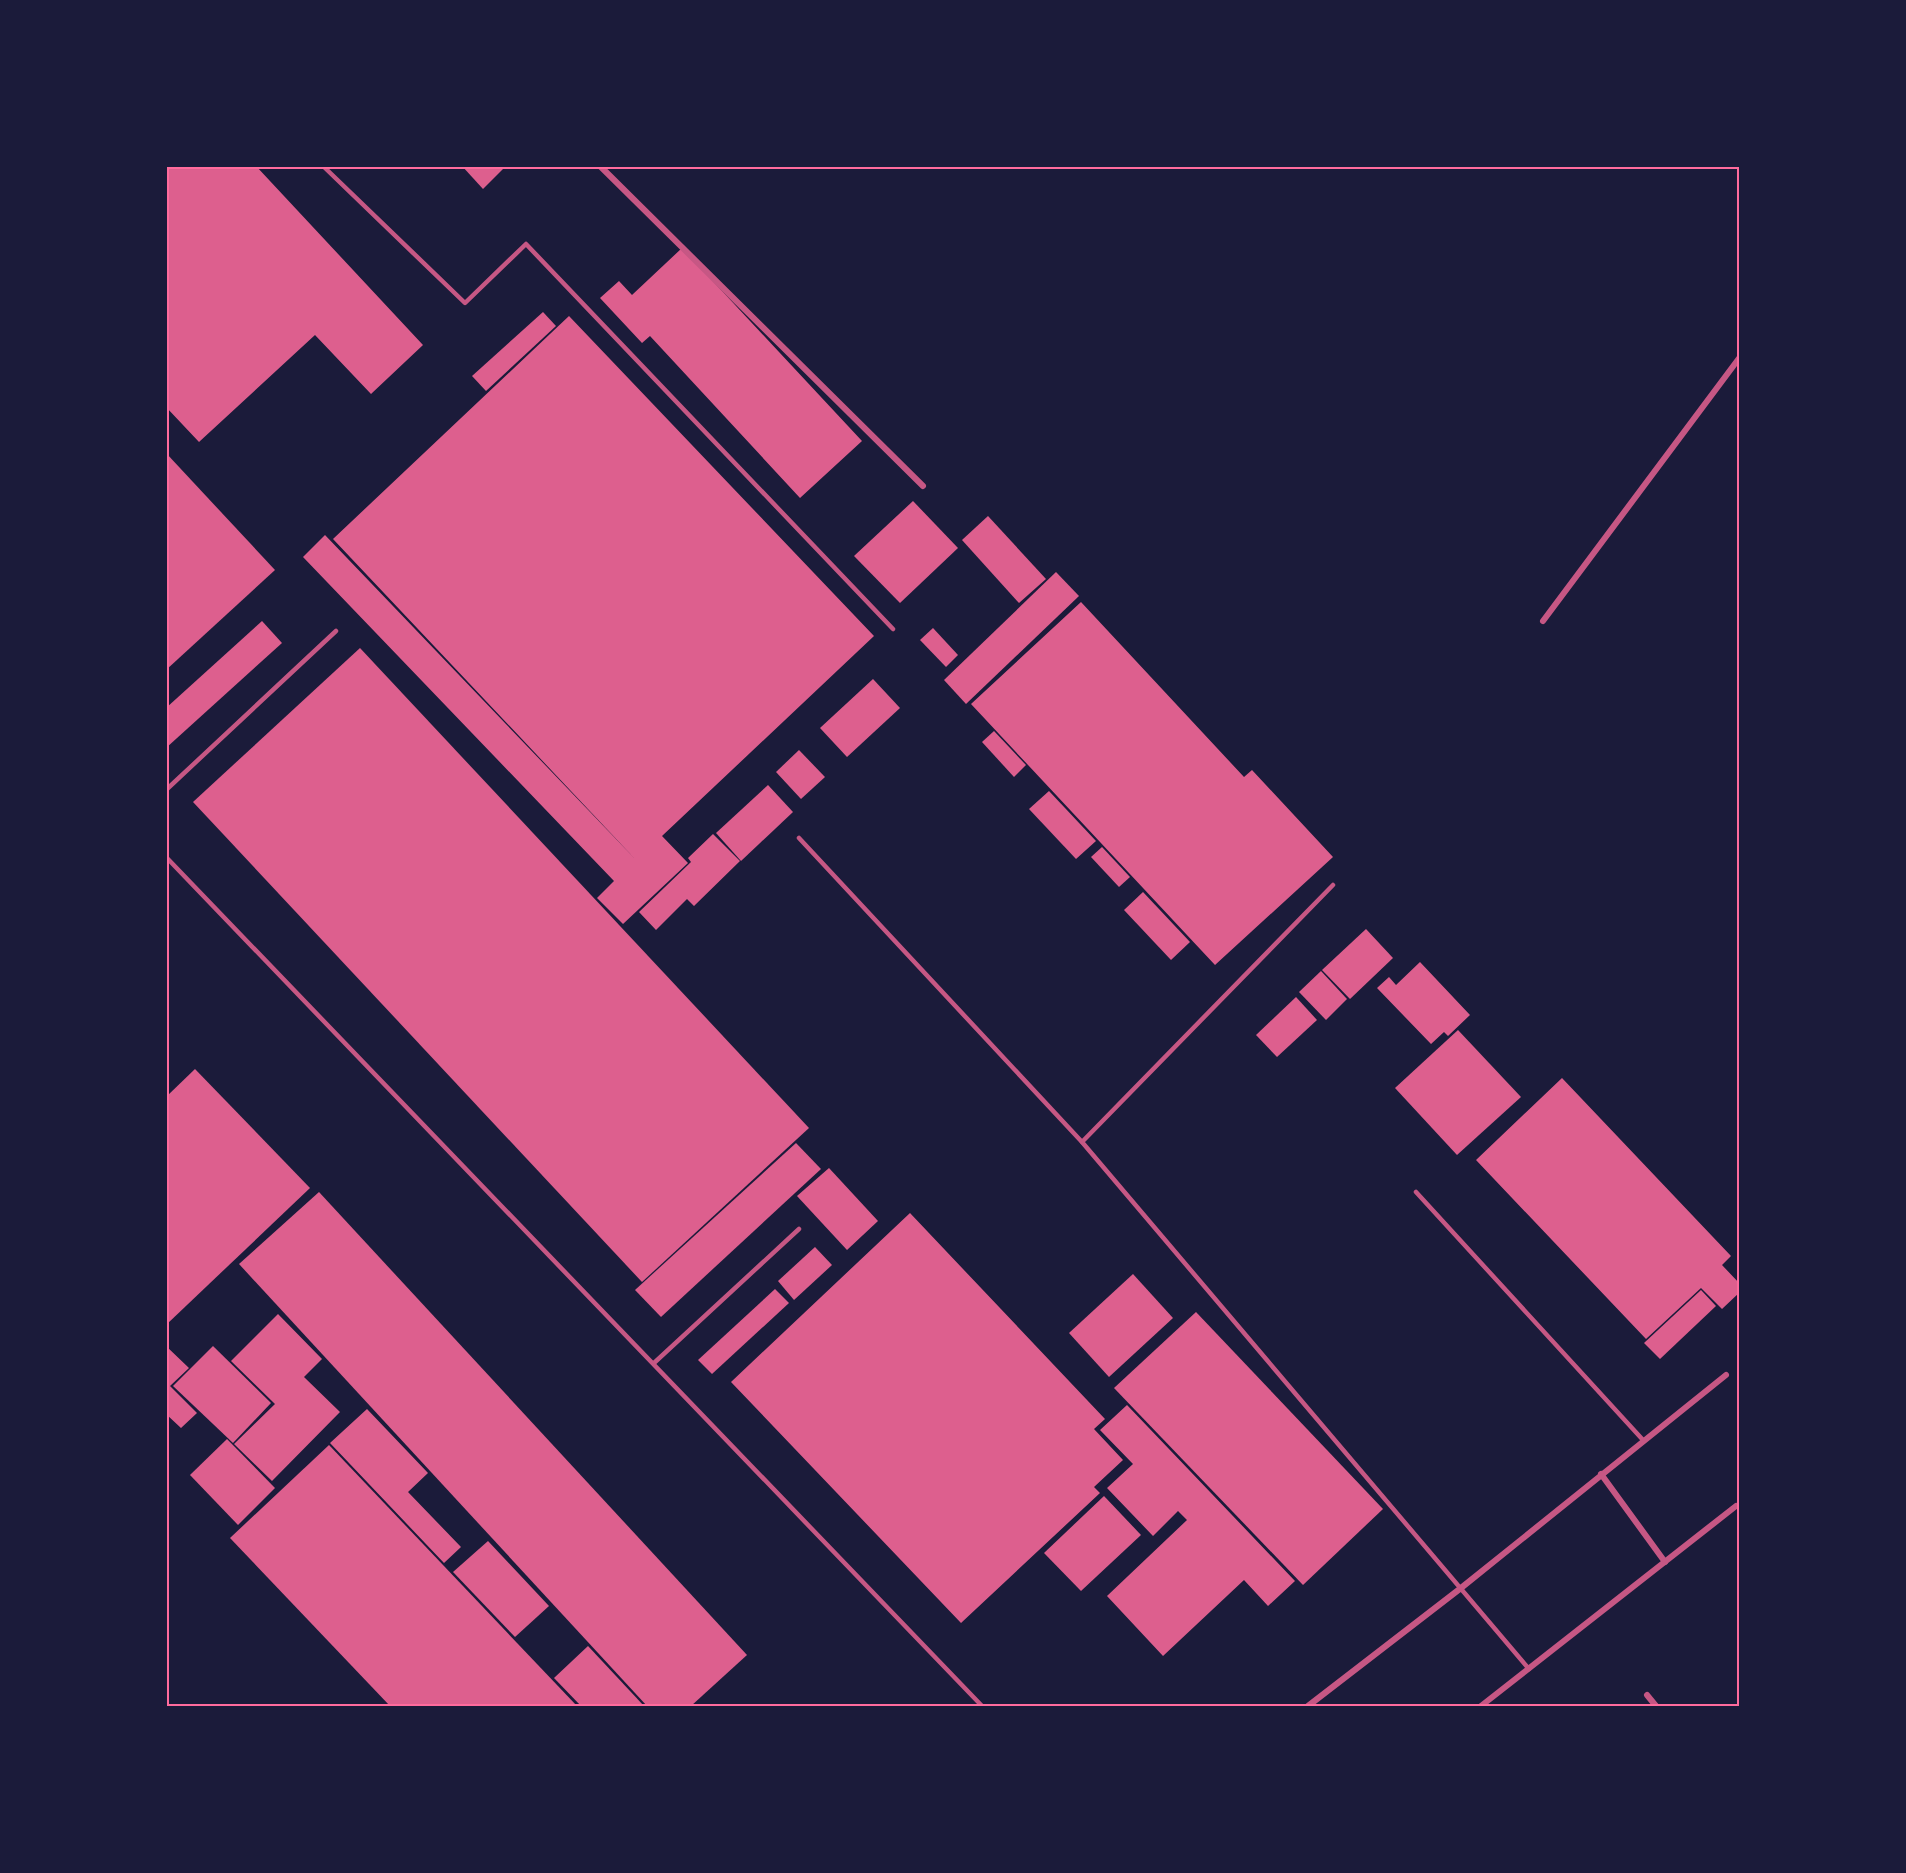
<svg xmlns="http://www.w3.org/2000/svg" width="1906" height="1873" viewBox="0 0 1906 1873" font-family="Helvetica,sans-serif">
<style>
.building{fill:#dd5f8e}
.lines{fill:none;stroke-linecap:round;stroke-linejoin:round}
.service{stroke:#c65784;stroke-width:4.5}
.minor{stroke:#c65784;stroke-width:6}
.neatline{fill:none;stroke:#ff6b9d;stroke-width:2}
</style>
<rect width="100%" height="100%" fill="#1b1b3a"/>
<g class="building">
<polygon points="166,166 256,166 423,345 371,394 315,335 199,442 166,407"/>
<polygon points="462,166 506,166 483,189"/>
<polygon points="682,248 862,441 800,498 650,336 642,343 600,298 619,281 632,295"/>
<polygon points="543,312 556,326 486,391 472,376"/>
<polygon points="569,316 874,636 662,836 688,863 623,924 597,898 614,881 303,557 325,535 637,861 333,539"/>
<polygon points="166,453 275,570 166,670"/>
<polygon points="913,501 958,548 900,603 854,556"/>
<polygon points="988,516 1046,579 1019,603 962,540"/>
<polygon points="1056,572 1079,596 966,704 944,680"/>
<polygon points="1081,602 1244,777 1252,770 1333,857 1215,965 971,704"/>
<polygon points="262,621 282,643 166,748 166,708"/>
<polygon points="933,628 958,655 946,667 920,640"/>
<polygon points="360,648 809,1128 642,1282 193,802"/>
<polygon points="873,679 900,708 847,757 820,728"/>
<polygon points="994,731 1026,765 1014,777 982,742"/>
<polygon points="799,750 825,777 801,799 776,772"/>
<polygon points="768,785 793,812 741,861 716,833"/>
<polygon points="1049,791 1096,841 1076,859 1029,809"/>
<polygon points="713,834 740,861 694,906 687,899 656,930 639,912 691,862 688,858"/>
<polygon points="1102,847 1130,877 1119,887 1091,857"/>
<polygon points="1143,892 1190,942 1171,960 1124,910"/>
<polygon points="1366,929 1393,958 1350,999 1322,970"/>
<polygon points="1420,962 1470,1015 1448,1036 1444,1032 1431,1044 1377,988 1389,977 1396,985"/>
<polygon points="1321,971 1347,999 1326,1020 1299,992"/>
<polygon points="1296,997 1317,1020 1277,1057 1256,1035"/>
<polygon points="1458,1030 1521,1097 1457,1155 1395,1088"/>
<polygon points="195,1069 310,1188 166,1325 166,1097"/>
<polygon points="1562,1078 1731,1256 1722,1265 1740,1284 1740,1292 1722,1309 1701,1288 1646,1339 1476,1160"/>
<polygon points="796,1143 821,1169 661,1317 635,1290"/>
<polygon points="829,1168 878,1221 847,1250 797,1196"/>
<polygon points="319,1192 747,1655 691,1706 647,1706 239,1264"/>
<polygon points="910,1213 1105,1419 1094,1429 1123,1460 1094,1487 1100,1493 961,1623 731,1382"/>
<polygon points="815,1247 832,1265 794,1300 778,1281"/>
<polygon points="1133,1274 1173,1318 1109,1377 1069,1333"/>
<polygon points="775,1289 789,1303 712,1374 698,1360"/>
<polygon points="1701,1290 1716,1306 1660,1359 1644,1343"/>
<polygon points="1196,1312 1383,1509 1303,1585 1114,1388"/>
<polygon points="278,1314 322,1359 304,1377 340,1412 272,1481 234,1444 275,1404 231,1361"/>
<polygon points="166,1346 189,1368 170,1386 197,1413 181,1428 166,1414"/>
<polygon points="213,1346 271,1403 233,1443 173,1386"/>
<polygon points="1127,1405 1295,1581 1268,1606 1244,1580 1163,1656 1107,1596 1187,1520 1178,1511 1153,1536 1107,1488 1133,1464 1100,1430"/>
<polygon points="367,1409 428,1473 408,1492 461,1547 444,1563 330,1443"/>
<polygon points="227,1439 275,1488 238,1525 190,1475"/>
<polygon points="329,1445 577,1706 390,1706 230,1538"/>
<polygon points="1104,1496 1141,1535 1081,1591 1044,1553"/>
<polygon points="488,1541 549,1606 515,1637 453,1572"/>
<polygon points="588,1646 644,1706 581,1706 554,1678"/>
</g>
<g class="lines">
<g class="service">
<polyline points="323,166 465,303 526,244 893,629"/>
<polyline points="166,790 336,631"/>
<polyline points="799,838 1082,1142 1529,1669"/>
<polyline points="166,857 982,1706"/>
<polyline points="1082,1142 1333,885"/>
<polyline points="1416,1192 1643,1440"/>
<polyline points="654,1363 799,1229"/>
</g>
<g class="minor">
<polyline points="600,166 923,486"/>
<polyline points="1543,621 1740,357"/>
<polyline points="1601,1474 1665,1562"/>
<polyline points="1647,1695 1656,1706"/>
<polyline points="1308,1706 1461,1588 1726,1375"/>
<polyline points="1481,1706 1736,1506"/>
</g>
</g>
<rect width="1906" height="1873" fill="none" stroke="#1b1b3a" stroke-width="336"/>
<rect x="168" y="168" width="1570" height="1537" class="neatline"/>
</svg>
